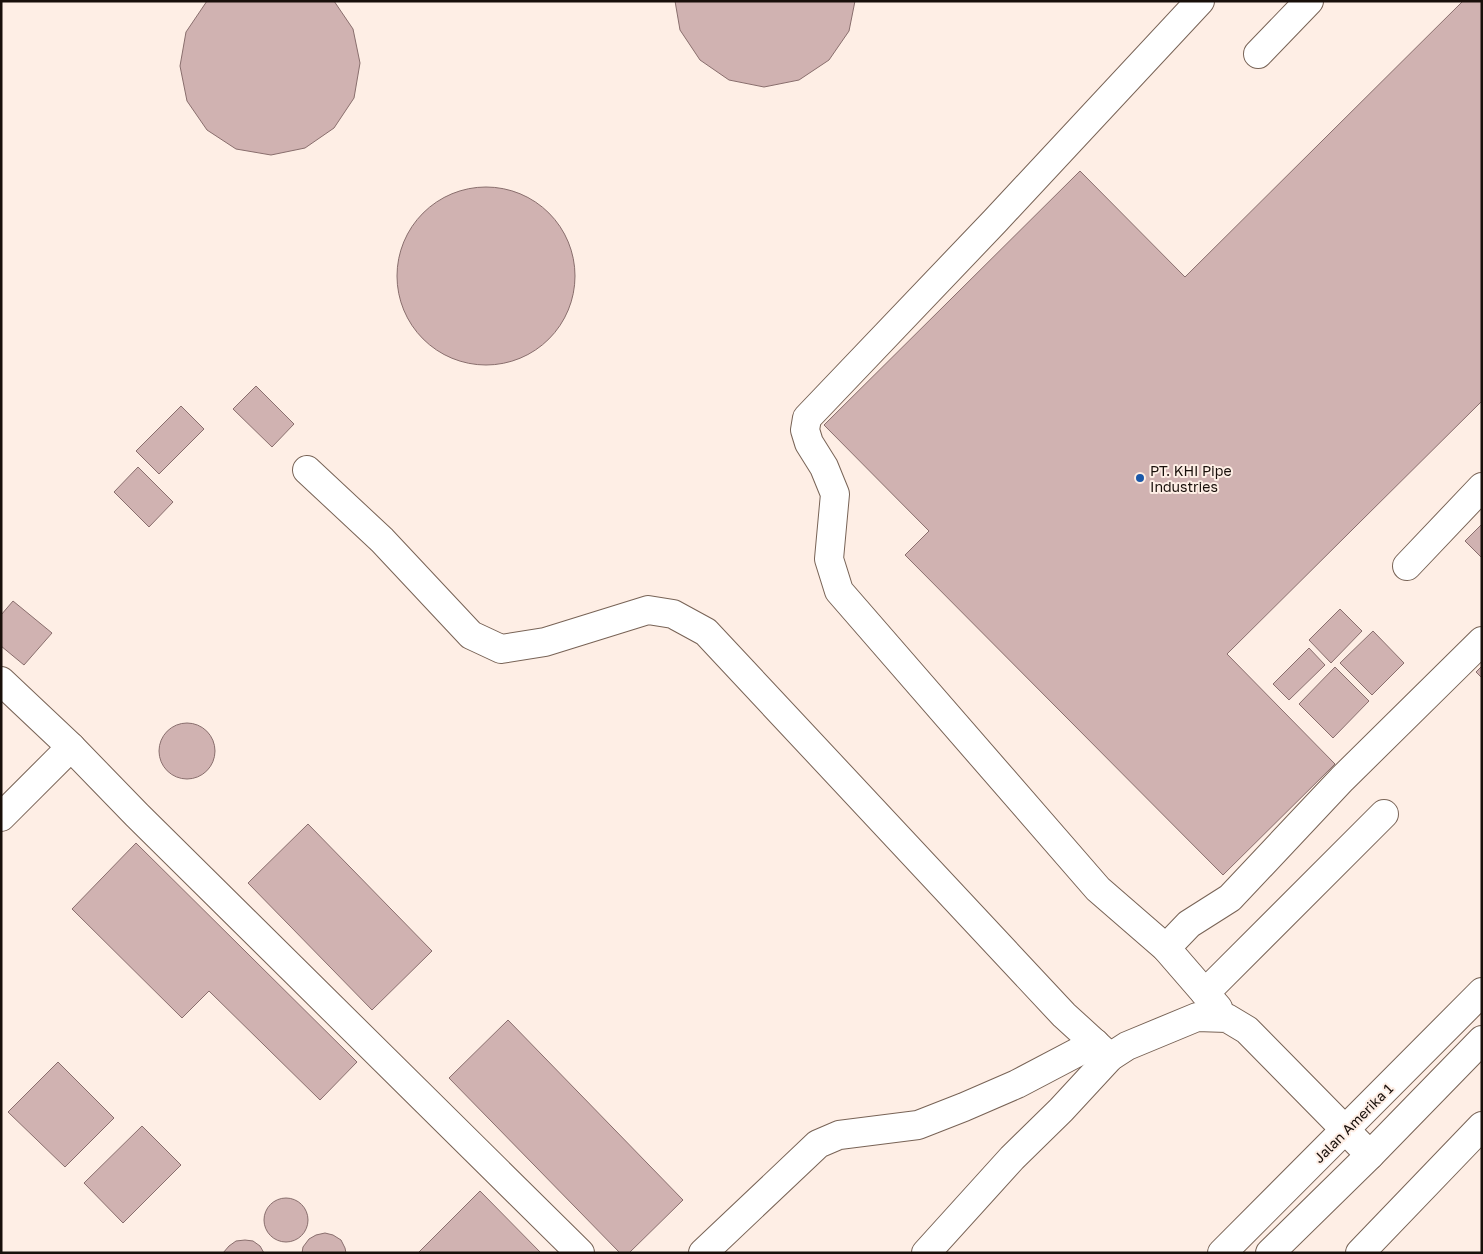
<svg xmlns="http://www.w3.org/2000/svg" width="1483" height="1254" viewBox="0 0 1483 1254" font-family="'Golos Text',sans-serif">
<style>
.building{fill:#d0b2b1;stroke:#896e6d}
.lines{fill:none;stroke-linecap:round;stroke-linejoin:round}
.minor-casing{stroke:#786356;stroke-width:30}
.minor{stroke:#fff;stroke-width:28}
.poi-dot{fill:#1b58a9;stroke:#feeee5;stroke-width:2}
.labels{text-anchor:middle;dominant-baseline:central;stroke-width:4;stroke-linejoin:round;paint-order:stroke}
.poi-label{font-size:14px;fill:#180f0a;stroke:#feeee5;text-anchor:start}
.street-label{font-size:14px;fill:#180f0a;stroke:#feeee5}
</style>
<rect width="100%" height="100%" fill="#feeee5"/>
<g class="building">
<polygon points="207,1 334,1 353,29 360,63 354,98 334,128 305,148 271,155 236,149 207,130 187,101 180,66 186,32"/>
<polygon points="675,1 855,1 849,31 829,60 799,80 764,87 729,80 700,60 680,30"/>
<polygon points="1463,1 1482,1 1482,401 1227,654 1335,764 1223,875 905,555 929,531 824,425 1080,171 1185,277"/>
<circle cx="486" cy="276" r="89"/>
<polygon points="256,386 294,424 272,447 233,409"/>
<polygon points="181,406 204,429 159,474 136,451"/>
<polygon points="138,467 173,502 149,527 114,492"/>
<polygon points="1482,524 1482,558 1465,541"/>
<polygon points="13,601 52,633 24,665 1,646 1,615"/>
<polygon points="1340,609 1362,631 1331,663 1309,640"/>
<polygon points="1373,631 1404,663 1372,695 1340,663"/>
<polygon points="1309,648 1325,665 1289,700 1273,684"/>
<polygon points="1482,666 1482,678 1476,672"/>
<polygon points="1335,667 1369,701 1333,738 1299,704"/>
<circle cx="187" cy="751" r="28"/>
<polygon points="308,824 432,951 372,1010 248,883"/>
<polygon points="136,843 357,1062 320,1100 209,991 182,1018 72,909"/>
<polygon points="508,1020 683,1200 629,1253 620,1253 449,1078"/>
<polygon points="58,1062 114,1118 65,1167 8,1112"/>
<polygon points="142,1126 181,1165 123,1223 84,1183"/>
<polygon points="480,1191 541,1253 418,1253"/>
<circle cx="286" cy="1220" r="22"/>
<polygon points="325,1233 333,1235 341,1240 345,1248 346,1253 302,1253 303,1247 309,1239 316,1235"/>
<polygon points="245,1240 253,1241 260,1246 264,1253 223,1253 229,1246 236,1241"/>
</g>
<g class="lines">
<defs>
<g id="minor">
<polyline points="1200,1 995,221 807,418 805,430 809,443 824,467 835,494 829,559 839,591 1098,889 1166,948 1189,924 1230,898 1342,779 1482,641"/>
<polyline points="1258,54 1309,1"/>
<polyline points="307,470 382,540 471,635 501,649 545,642 648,610 673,614 706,632 1064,1015 1110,1057"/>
<polyline points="1407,566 1482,487"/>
<polyline points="1,681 71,747"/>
<polyline points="1,817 71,747 137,815 580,1253"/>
<polyline points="1166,948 1218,1008"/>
<polyline points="1205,993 1384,814"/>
<polyline points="703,1253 818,1144 839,1135 918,1125 964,1107 1017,1084 1095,1043"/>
<polyline points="926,1253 1012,1158 1061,1110 1110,1057 1127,1046 1197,1017 1227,1018 1247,1030 1370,1155"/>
<polyline points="1222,1253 1482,992"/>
<polyline points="1270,1253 1370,1155 1482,1040"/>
<polyline points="1360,1253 1482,1126"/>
</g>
</defs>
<use href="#minor" class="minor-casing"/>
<use href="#minor" class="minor"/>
</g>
<circle class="poi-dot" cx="1140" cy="478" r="5"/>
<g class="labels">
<g class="poi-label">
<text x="1150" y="470">PT. KHI Pipe<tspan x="1150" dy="16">Industries</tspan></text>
</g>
<g class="street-label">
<text transform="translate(1353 1123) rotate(-45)">Jalan Amerika 1</text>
</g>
</g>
<rect width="1483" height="1254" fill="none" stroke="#180f0a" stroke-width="5"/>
</svg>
